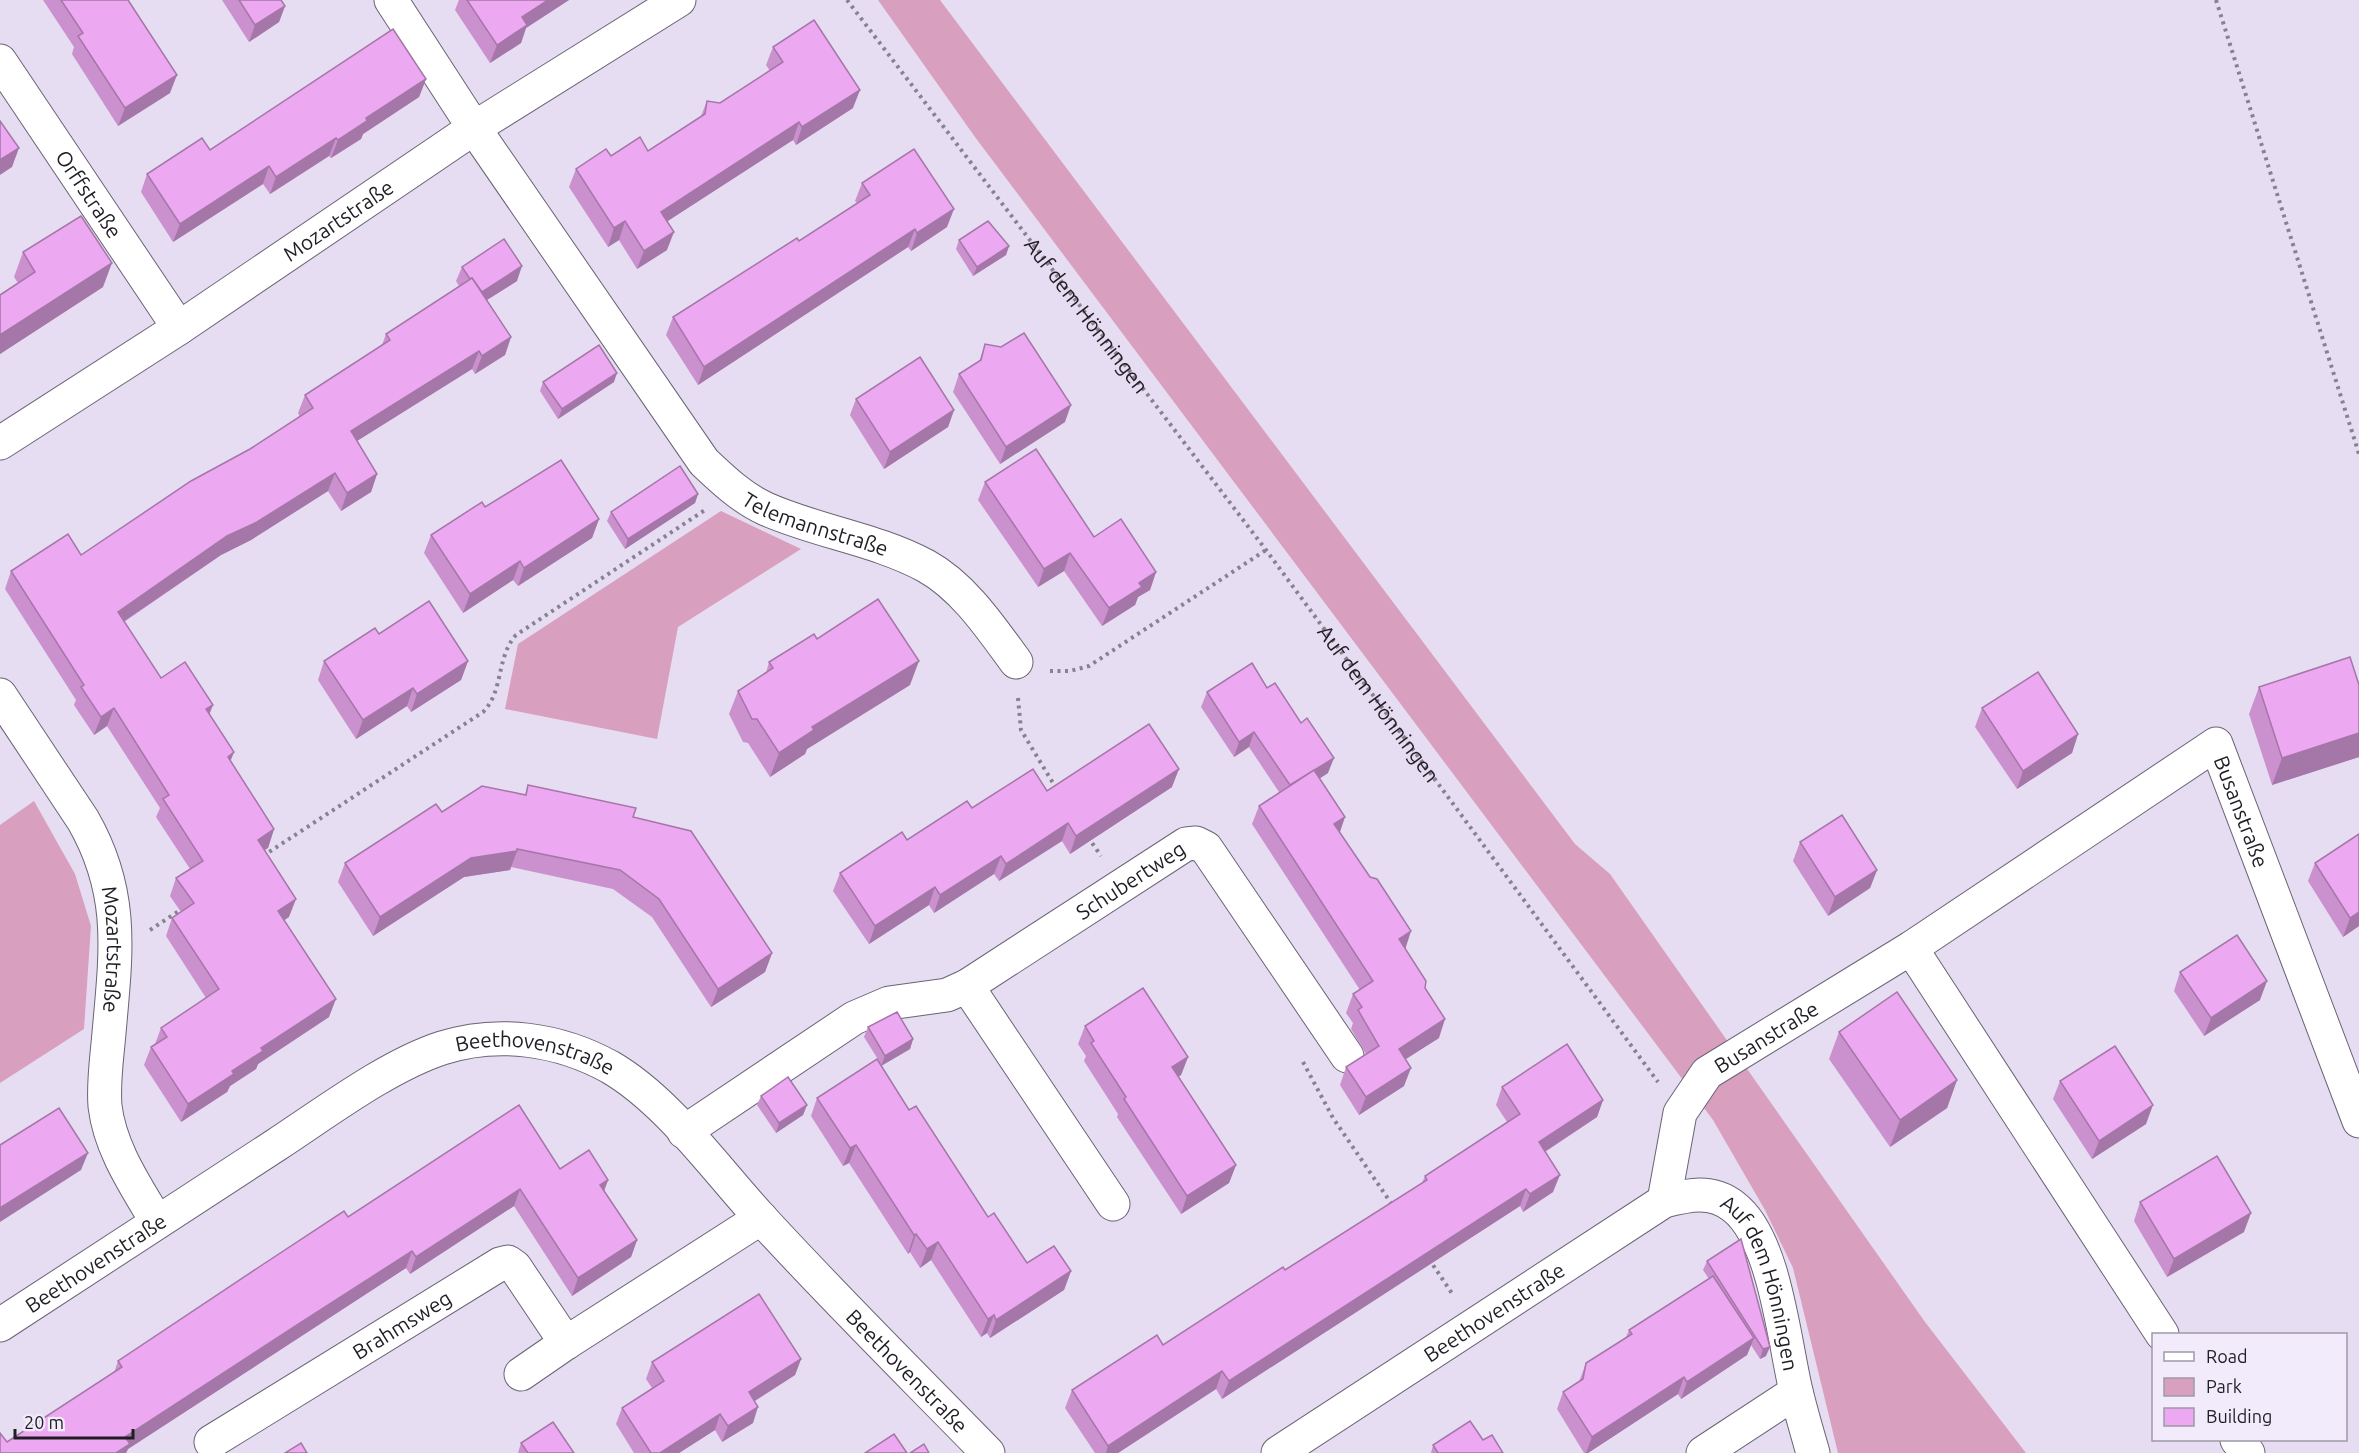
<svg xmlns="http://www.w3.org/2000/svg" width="2359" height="1453" viewBox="0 0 2359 1453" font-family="Ubuntu,sans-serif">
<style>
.green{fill:#d99fbf}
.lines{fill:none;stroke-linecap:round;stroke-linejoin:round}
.minor-casing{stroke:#6a6375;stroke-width:35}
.path{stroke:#878190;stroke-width:4;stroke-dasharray:3 4.5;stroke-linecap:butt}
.minor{stroke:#fff;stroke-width:33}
.wall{fill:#cb90ce}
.shaded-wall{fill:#a576a8}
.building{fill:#eca8f0;stroke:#a576a8;stroke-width:1.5}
.labels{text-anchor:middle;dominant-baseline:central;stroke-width:5;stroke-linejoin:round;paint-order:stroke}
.street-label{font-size:21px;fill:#201d24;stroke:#f2ebfc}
</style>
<rect width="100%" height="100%" fill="#e6ddf2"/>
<g class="green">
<polygon points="878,0 940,0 1575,844 1610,874 1925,1322 2026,1453 1838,1453 1793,1268 1765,1210 1713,1120 975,137"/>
<polygon points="721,511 801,549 678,627 657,739 505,709 518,644"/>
<polygon points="34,801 75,874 91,926 84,1029 0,1083 0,825"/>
</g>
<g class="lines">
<defs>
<g id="minor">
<path id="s2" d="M391,0L474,128L704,462C723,480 742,498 766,509C818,532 876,539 926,566C964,587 991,628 1016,662"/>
<path id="s3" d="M0,61L179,328"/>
<path id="s4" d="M0,443L179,328L474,128L679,0"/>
<path id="s5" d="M0,695L83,820C125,893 116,953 109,1033C107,1057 103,1082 105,1106C110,1149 136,1186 157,1222"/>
<polyline points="1911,948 2162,1334"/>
<polyline points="967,986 1113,1204"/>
<path id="s6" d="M684,1132L854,1018L889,1003L947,995L967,986L1186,844L1196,843L1206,848L1347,1056"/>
<path id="s7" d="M1664,1201L1680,1113L1707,1073L1911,948L2216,744L2359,1121"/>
<path id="s8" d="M0,1325C92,1265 184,1205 276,1145C325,1113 387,1066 442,1048C498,1030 559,1039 610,1067C667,1100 715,1168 759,1216C833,1297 911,1374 988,1453"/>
<polyline points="521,1374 566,1343"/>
<polyline points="2237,1440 2248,1453"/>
<path id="s9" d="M211,1442L500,1264L508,1262L515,1267L566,1343L761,1218"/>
<path id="s10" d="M1278,1453L1664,1201C1688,1195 1712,1189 1734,1207C1775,1239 1784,1341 1796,1391C1801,1412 1807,1432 1813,1453"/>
<polyline points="1703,1453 1796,1392"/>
</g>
</defs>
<use href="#minor" class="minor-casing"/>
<g class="path">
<path id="s1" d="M847,0L1266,550L1658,1082"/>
<polyline points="2216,0 2359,454"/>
<polyline points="1050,671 1070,671 1089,666 1266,550"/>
<polyline points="1018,698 1021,730 1056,788"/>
<polyline points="1088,837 1101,856"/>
<path d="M263,856L483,712C504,691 496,657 516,635L705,510"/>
<polyline points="150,930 182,909"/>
<polyline points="1303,1062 1333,1118 1393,1206"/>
<polyline points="1429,1259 1453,1295"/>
</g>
<use href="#minor" class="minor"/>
</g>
<g class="wall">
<polygon points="43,0 128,0 170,93 118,126 72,54 74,47"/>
<polygon points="222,0 281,0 285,6 279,22 249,42"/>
<polygon points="459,0 569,0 526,28 521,43 490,63 455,10"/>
<polygon points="773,47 853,108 796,145 793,140 667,221 667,250 637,269 619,240 608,247 569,187 576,169 611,156 648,151 701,116 707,101 720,103 770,71 766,65"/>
<polygon points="426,79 419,97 363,134 361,139 331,158 329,156 270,194 263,184 173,242 141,192 147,174 210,150"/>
<polygon points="862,183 947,227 911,251 908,247 698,385 666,335 673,317 799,241 857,203 855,201"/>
<polygon points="959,240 1009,246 1006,255 973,276 956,249"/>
<polygon points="23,252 103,287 0,354 0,295 18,283 14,277"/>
<polygon points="462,267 517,281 487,300 511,337 505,355 475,374 472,369 357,441 377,474 371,492 341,511 328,491 251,540 221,555 124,622 161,678 210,714 231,761 274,829 268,848 264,850 289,917 284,920 329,1017 258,1064 256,1069 230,1086 227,1092 181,1122 144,1065 151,1047 155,1044 161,1028 206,998 166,936 172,918 181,912 170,896 176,878 190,869 156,817 160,808 107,726 94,735 74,705 76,700 5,589 11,571 81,555 250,449 300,417 298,413 305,395 382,345 386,334 459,286 456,281"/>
<polygon points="985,344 1065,422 1000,464 953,392 959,374 979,362"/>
<polygon points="543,382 614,382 558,419 540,391"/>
<polygon points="856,399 954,410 948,427 884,469 850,415"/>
<polygon points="985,482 1094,537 1156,572 1150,590 1138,597 1135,605 1102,626 1064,571 1038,587 978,500"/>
<polygon points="698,494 695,503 625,549 607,521 611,512"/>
<polygon points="485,507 599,519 592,538 518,586 513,580 463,613 424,553 431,535"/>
<polygon points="379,634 468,661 461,680 411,712 407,706 356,739 318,680 324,661"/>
<polygon points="817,639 910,685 807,749 805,754 770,777 748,743 743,742 729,714 738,691 766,673 769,662"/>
<polygon points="2359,685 2359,757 2272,785 2249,714 2259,687"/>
<polygon points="1267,688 1301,723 1328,773 1320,778 1340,833 1405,948 1425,988 1439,1038 1405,1059 1404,1086 1359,1115 1340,1085 1346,1067 1366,1054 1351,1029 1353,1023 1346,1013 1353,994 1360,990 1252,824 1259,806 1279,792 1249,747 1234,757 1201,707 1207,692"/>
<polygon points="1982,708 2078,734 2072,753 2017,789 1975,727"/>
<polygon points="528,785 633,817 772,953 765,972 711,1007 652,917 613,889 511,867 510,870 464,877 373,936 338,882 345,863 442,812 525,795"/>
<polygon points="1172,787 1070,854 1062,841 999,881 994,874 934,913 929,905 869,944 833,891 840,873 972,808 1047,791"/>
<polygon points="1800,842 1877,870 1870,888 1828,916 1793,861"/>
<polygon points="2315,863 2359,926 2343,937 2308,881"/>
<polygon points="2180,972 2260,1000 2204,1036 2174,991"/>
<polygon points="1085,1026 1188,1057 1181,1075 1178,1077 1236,1165 1229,1183 1181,1214 1117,1117 1118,1114 1084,1061 1086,1056 1078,1044"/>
<polygon points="868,1027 913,1039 910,1049 881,1066 909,1110 988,1217 1027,1263 1071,1271 1064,1290 990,1338 987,1333 981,1337 931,1260 920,1268 910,1252 908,1254 849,1163 843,1166 811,1116 817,1098 879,1061 864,1037"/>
<polygon points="1839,1032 1957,1080 1947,1108 1890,1147 1829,1059"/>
<polygon points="2060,1081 2146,1124 2092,1159 2053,1099"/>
<polygon points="1502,1087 1603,1100 1597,1117 1545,1152 1553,1192 1523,1212 1520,1206 1222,1399 1216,1389 1118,1453 1095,1453 1065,1408 1072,1390 1163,1345 1285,1270 1422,1183 1425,1176 1507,1122 1496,1105"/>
<polygon points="761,1096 807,1105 803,1115 776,1133 757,1105"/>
<polygon points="560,1169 608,1180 604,1190 637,1240 631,1257 572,1296 514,1206 410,1274 406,1268 128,1449 126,1453 0,1453 7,1442 114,1373 118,1361 348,1217"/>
<polygon points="2140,1202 2244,1232 2167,1277 2134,1221"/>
<polygon points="1741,1239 1766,1356 1760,1359 1751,1345 1747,1355 1681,1399 1678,1394 1588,1453 1584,1453 1557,1409 1563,1392 1579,1382 1586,1363 1626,1337 1629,1330 1709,1279 1703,1270 1707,1261"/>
<polygon points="801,1359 795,1375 755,1401 753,1423 722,1442 715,1430 679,1453 634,1453 616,1424 622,1408 652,1388 646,1379 652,1362"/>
<polygon points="521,1443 574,1453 518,1453"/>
<polygon points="1433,1445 1503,1453 1431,1453"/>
</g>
<g class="shaded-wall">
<polygon points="548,0 569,0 526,28 521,43 490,63 497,45 522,17"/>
<polygon points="285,6 279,22 249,42 255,25"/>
<polygon points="177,75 170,93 118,126 125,108"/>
<polygon points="426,79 419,97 363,134 361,139 331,158 338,140 366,118"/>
<polygon points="860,90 853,108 796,145 802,127"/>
<polygon points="799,122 793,140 654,230 661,212"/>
<polygon points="336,138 329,156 270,194 276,177"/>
<polygon points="19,148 12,167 0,175 0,160"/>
<polygon points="269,166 263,184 173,242 180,224"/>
<polygon points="954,209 947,227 911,251 917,233"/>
<polygon points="625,221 619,240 608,247 614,228"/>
<polygon points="915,229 908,247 698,385 704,367"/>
<polygon points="674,232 667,250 637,269 644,251"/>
<polygon points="1009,246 1006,255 973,276 977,267"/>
<polygon points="112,263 103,287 0,354 0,335"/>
<polygon points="522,266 517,281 474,308 479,294"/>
<polygon points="511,337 505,355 475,374 482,356"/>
<polygon points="479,351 472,369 344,449 351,431"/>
<polygon points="617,373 614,382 558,419 562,409"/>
<polygon points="1071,405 1065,422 1000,464 1006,447"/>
<polygon points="954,410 948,427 884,469 890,452"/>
<polygon points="335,473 328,491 251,540 221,555 111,630 118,612 227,536"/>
<polygon points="377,474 371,492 341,511 347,493"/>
<polygon points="698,494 695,503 625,549 628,539"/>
<polygon points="599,519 592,538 518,586 524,568"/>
<polygon points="1070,553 1064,571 1038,587 1044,569"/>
<polygon points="520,561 513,580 463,613 470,594"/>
<polygon points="1156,572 1150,590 1138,597 1135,605 1102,626 1109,608 1139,583"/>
<polygon points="468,661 461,680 411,712 417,694"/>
<polygon points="919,661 910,685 807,749 805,754 770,777 779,753 812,727"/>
<polygon points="413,688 407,706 356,739 363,720"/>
<polygon points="213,705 206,723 206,709"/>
<polygon points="114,708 107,726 94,735 101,717"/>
<polygon points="1254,732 1249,747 1234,757 1239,742"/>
<polygon points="2359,733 2359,757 2272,785 2282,758"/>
<polygon points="2078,734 2072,753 2017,789 2023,771"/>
<polygon points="234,752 227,770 228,757"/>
<polygon points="1334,758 1328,773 1285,801 1290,786"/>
<polygon points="1179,769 1172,787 1070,854 1076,836"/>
<polygon points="1345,817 1339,835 1334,824"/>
<polygon points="1068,823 1062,841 999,881 1006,864"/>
<polygon points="274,829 268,848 251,858 258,840"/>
<polygon points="517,851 510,870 464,877 373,936 380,917 471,858"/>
<polygon points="1001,856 994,874 934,913 940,895"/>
<polygon points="1877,870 1870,888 1828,916 1835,897"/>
<polygon points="935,887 929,905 869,944 875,926"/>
<polygon points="296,899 289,917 271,929 278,911"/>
<polygon points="2359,912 2359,926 2343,937 2350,918"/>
<polygon points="1411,931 1405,950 1399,939"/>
<polygon points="772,953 765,972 711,1007 718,989"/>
<polygon points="2267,981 2260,1000 2204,1036 2211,1018"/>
<polygon points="336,999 329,1017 258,1064 256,1069 230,1086 227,1092 181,1122 188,1104 261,1048"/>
<polygon points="1445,1019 1439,1038 1392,1068 1399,1049"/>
<polygon points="913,1039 910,1049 881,1066 885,1056"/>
<polygon points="1188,1057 1181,1075 1165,1086 1172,1067"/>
<polygon points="1411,1068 1404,1086 1359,1115 1366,1097"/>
<polygon points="1957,1080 1947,1108 1890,1147 1900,1120"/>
<polygon points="1603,1100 1597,1117 1532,1160 1539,1142"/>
<polygon points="807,1105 803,1115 776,1133 779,1123"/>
<polygon points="2153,1105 2146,1124 2092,1159 2099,1141"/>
<polygon points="856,1145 849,1163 843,1166 850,1148"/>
<polygon points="88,1153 81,1170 0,1222 0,1208"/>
<polygon points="1236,1165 1229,1183 1181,1214 1187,1196"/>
<polygon points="1560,1175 1553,1192 1523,1212 1530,1194"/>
<polygon points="608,1180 602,1197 600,1185"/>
<polygon points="520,1189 514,1206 410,1274 416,1257"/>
<polygon points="1526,1189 1520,1206 1222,1399 1229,1381"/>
<polygon points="2251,1213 2244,1232 2167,1277 2174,1259"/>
<polygon points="916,1234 910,1252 908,1254 914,1235"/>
<polygon points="637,1240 631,1257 572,1296 578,1278"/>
<polygon points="938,1242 931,1260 920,1268 927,1249"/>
<polygon points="412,1251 406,1268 128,1449 126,1453 116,1453 125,1437"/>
<polygon points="1071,1271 1064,1290 990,1338 996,1320"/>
<polygon points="994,1315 987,1333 981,1337 988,1319"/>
<polygon points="1754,1338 1747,1355 1681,1399 1687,1382"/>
<polygon points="1770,1347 1766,1356 1760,1359 1763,1349"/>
<polygon points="801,1359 795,1375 743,1408 749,1392"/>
<polygon points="1222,1371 1216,1389 1118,1453 1106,1453 1108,1446"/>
<polygon points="1684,1377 1678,1394 1588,1453 1586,1453 1592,1437"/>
<polygon points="758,1407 753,1423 722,1442 728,1426"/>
<polygon points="720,1414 715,1430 679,1453 660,1453"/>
</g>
<g class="building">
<polygon points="61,0 128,0 177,75 125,108 78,36 83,33"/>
<polygon points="239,0 281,0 285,6 255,25"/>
<polygon points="467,0 548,0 522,17 527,25 497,45"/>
<polygon points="814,20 860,90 802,127 799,122 661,212 674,232 644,251 625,221 614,228 576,169 606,149 611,156 640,137 648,151 705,114 707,101 720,103 783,62 773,47"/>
<polygon points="393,29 426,79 366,118 367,121 338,140 336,138 276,177 269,166 180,224 147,174 202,138 210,150"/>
<polygon points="0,121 19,148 0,160"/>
<polygon points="914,149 954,209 917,233 915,229 704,367 673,317 797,238 799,241 870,195 862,183"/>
<polygon points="81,216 112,263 0,335 0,295 35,272 23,252"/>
<polygon points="988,221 1009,246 977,267 959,240"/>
<polygon points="504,239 522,266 482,292 472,278 470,279 462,267"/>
<polygon points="472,278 511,337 482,356 479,351 351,431 377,474 347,493 335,473 257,522 227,536 118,612 161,678 185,662 213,705 206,709 234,752 228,757 274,829 258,840 296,899 278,911 336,999 261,1048 263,1051 232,1071 234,1074 188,1104 151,1047 167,1037 161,1028 219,989 172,918 194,903 176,878 203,861 163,799 169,795 114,708 101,717 81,687 84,685 11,571 68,534 81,555 191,481 250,449 313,408 305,395 390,340 386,334"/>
<polygon points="1024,333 1071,405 1006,447 959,374 981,360 985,344 1001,347"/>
<polygon points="599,345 617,373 562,409 543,382"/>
<polygon points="920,357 954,410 890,452 856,399"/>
<polygon points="1036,449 1094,537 1121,519 1156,572 1139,583 1142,587 1109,608 1070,553 1044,569 985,482"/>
<polygon points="561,460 599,519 524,568 520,561 470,594 431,535 482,502 485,507"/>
<polygon points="680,466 698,494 628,539 611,512"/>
<polygon points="878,599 919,661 812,727 814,730 779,753 757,719 752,719 738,691 773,668 769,662 814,634 817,639"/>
<polygon points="429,601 468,661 417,694 413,688 363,720 324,661 375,628 379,634"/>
<polygon points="2350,657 2359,685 2359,733 2282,758 2259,687"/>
<polygon points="1252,663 1267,688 1275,683 1301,723 1307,718 1334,758 1290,785 1254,732 1239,742 1207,692"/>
<polygon points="2038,672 2078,734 2023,771 1982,708"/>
<polygon points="1149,724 1179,769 1076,836 1068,823 1006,864 1001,856 940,895 935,887 875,926 840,873 902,832 907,840 967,801 972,808 1033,769 1047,791"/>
<polygon points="1314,770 1345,817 1334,824 1370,877 1377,879 1411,931 1399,939 1426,981 1425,988 1445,1019 1399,1049 1411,1068 1366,1097 1346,1067 1379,1046 1358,1010 1362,1007 1353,994 1373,981 1259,806"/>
<polygon points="528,785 636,808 633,817 691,831 772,953 718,989 659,899 620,870 517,849 517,851 471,858 380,917 345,863 436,804 442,812 482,786 526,795"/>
<polygon points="1842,815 1877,870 1835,897 1800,842"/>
<polygon points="2359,834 2359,912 2350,918 2315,863"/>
<polygon points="2237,935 2267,981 2211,1018 2180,972"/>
<polygon points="1143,988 1188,1057 1172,1067 1236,1165 1187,1196 1124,1099 1126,1097 1091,1043 1094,1041 1085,1026"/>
<polygon points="1897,992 1957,1080 1900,1120 1839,1032"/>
<polygon points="897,1012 913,1039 885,1056 868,1027"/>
<polygon points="1567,1044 1603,1100 1539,1142 1560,1175 1530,1194 1526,1189 1229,1381 1222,1371 1108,1446 1072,1390 1157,1335 1163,1345 1283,1267 1285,1270 1427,1180 1425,1176 1520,1114 1502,1087"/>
<polygon points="2115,1046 2153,1105 2099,1141 2060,1081"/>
<polygon points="877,1059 909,1110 916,1106 988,1217 994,1213 1027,1263 1054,1246 1071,1271 996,1320 994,1315 988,1319 938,1242 927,1249 916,1234 914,1235 856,1145 850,1148 817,1098"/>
<polygon points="788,1077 807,1105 779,1123 761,1096"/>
<polygon points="519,1105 560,1169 589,1150 608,1180 600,1185 637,1240 578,1278 520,1189 416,1257 412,1251 297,1325 125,1437 130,1444 116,1453 0,1453 0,1433 7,1442 122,1367 118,1361 259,1267 344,1211 348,1217"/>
<polygon points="59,1108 88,1153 0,1208 0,1145"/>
<polygon points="2217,1156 2251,1213 2174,1259 2140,1202"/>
<polygon points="1741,1239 1770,1347 1763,1349 1707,1261"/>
<polygon points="1713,1276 1754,1338 1687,1382 1684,1377 1592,1437 1563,1392 1583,1379 1586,1363 1632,1334 1629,1330"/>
<polygon points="759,1294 801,1359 749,1392 758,1407 728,1426 720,1414 660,1453 651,1453 622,1408 664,1381 652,1362"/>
<polygon points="1470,1421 1483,1440 1492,1435 1503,1453 1438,1453 1433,1445"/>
<polygon points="553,1422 574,1453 528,1453 521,1443"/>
<polygon points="894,1434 907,1453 865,1453"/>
<polygon points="301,1443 307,1453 285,1453"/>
<polygon points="924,1444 929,1453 910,1453"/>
</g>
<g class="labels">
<g class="street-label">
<text stroke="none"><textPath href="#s3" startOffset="160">Orffstraße</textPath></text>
<text stroke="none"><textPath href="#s4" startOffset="405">Mozartstraße</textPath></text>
<text stroke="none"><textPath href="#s1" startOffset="396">Auf dem Hönningen</textPath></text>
<text stroke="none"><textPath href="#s2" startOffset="688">Telemannstraße</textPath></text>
<text stroke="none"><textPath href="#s1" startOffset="882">Auf dem Hönningen</textPath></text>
<text stroke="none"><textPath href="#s7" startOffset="816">Busanstraße</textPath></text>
<text stroke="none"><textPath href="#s6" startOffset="518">Schubertweg</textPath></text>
<text stroke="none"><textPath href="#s5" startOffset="285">Mozartstraße</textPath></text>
<text stroke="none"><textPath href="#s7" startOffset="207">Busanstraße</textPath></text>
<text stroke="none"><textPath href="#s8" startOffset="618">Beethovenstraße</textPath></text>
<text stroke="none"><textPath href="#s8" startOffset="114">Beethovenstraße</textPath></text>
<text stroke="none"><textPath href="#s10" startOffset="616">Auf dem Hönningen</textPath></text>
<text stroke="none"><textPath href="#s10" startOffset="258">Beethovenstraße</textPath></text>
<text stroke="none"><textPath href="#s9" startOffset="224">Brahmsweg</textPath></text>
<text stroke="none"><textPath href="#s8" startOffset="1122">Beethovenstraße</textPath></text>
</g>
</g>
<rect x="2152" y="1333" width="195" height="108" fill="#f2ebfc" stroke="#9e99a6" stroke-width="1.5"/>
<rect x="2164" y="1352" width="30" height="9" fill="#ffffff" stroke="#9e99a6" stroke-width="1.5"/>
<text x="2206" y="1363" font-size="18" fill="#201d24">Road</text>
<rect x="2164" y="1378" width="30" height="18" fill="#d99fbf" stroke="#9e99a6" stroke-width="1.5"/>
<text x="2206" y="1393" font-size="18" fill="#201d24">Park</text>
<rect x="2164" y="1408" width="30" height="18" fill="#eca8f0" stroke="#9e99a6" stroke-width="1.5"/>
<text x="2206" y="1423" font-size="18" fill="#201d24">Building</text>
<path d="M15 1429v9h118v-9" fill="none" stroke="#201d24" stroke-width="3"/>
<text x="24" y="1429" font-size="18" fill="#201d24" stroke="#f2ebfc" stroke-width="4.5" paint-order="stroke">20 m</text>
</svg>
